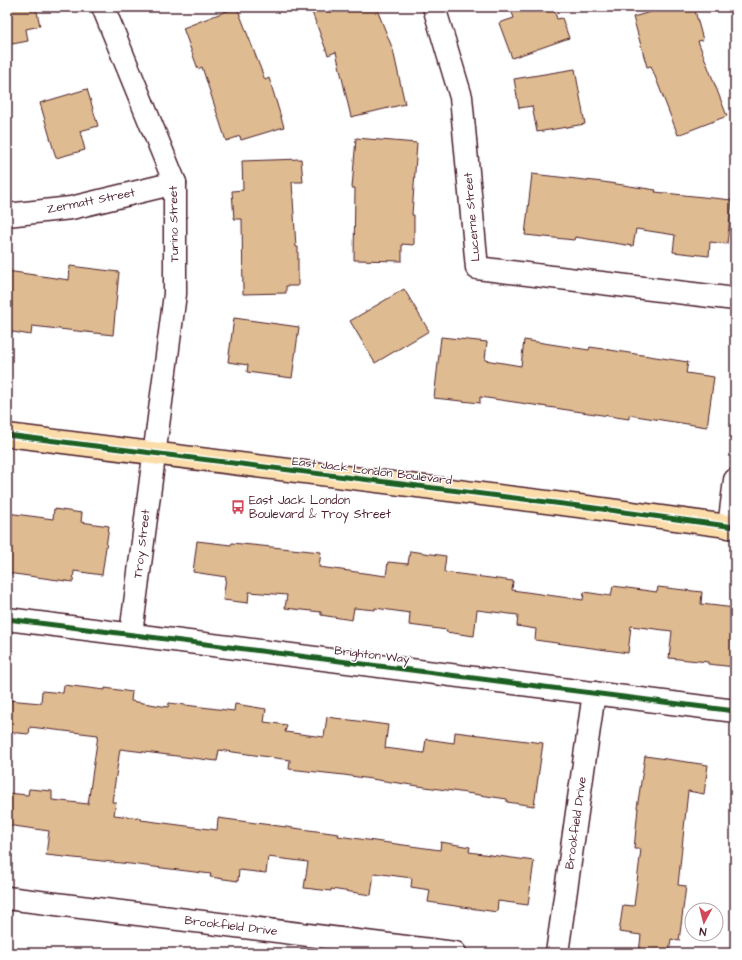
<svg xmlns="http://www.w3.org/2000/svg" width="742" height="960" viewBox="0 0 742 960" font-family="'Architects Daughter',sans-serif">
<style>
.building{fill:#debb90;stroke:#4a1f2b}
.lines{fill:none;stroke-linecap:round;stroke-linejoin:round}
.minor-casing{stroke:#4a1f2b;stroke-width:25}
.major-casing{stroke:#4a1f2b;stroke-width:25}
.minor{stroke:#fff;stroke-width:22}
.major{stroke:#fbddab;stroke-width:22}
.cycleway-casing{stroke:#fff;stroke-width:8}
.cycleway{stroke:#1b5e20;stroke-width:5}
.labels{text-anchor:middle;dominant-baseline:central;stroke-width:3;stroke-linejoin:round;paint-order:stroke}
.street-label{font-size:12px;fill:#4a1f2b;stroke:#fff}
.poi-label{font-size:12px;fill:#4a1f2b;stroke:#fff;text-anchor:start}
</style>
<rect width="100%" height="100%" fill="#fff"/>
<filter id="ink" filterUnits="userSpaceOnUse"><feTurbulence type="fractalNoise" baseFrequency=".025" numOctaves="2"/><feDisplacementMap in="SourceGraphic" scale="8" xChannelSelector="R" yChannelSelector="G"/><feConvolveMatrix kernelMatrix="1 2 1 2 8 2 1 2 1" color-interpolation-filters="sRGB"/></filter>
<g filter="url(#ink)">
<g class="building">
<polygon points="7,7 36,7 40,26 26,29 28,41 7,45"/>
<polygon points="237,7 265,80 269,78 284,127 241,140 240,136 226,141 202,67 198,69 183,28"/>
<polygon points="310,7 376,7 393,50 405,104 351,117 336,52 328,55"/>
<polygon points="510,7 553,7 557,19 562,18 569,38 512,58 499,23 514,18"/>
<polygon points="668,7 694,7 703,40 698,41 727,116 678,135 651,66 647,67 633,17"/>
<polygon points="575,69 585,124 537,132 532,106 519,108 514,79"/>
<polygon points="87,89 98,126 80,131 85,150 56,158 40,103"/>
<polygon points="356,138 417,143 412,215 414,215 414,245 402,244 402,261 354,260 355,188 352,188"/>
<polygon points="301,159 303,182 292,182 296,247 298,247 298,286 286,286 286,293 243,294 242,219 234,219 232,191 243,190 242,161"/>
<polygon points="532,174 603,182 656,190 655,192 732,200 727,244 710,242 709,256 673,252 675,235 636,229 633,246 575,237 574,240 525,235"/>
<polygon points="70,266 119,272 113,335 32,326 31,335 7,331 7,271 69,280"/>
<polygon points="404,289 429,331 375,363 350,321"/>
<polygon points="234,318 299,327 292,378 247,372 248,365 228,362"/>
<polygon points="441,337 487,342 485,360 521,366 524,340 589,350 590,347 688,362 686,373 714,377 707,427 629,415 629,419 480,397 480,403 434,398"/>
<polygon points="54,509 82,513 81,522 109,526 102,575 74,571 73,582 7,573 7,513 53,519"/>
<polygon points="197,541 231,545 232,543 321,552 319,567 386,576 388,562 408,564 410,551 446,556 444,572 513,581 512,590 583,600 584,592 611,596 613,586 657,592 658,587 702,592 701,604 735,608 735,667 708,664 708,662 669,658 672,631 631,626 628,653 535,640 536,629 517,626 518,615 477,610 474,636 446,632 447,630 409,625 410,613 375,608 375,610 354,608 352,620 321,615 321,612 285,608 287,595 249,592 248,603 223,600 226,577 193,572"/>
<polygon points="64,685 105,690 105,688 132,692 131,701 168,707 169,703 234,711 235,704 266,709 264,722 287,725 285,732 324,737 327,717 388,725 385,748 424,753 426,739 454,743 455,732 543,743 534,806 507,802 507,799 344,775 289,769 290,760 219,750 217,761 120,749 112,802 116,802 114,815 141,818 141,820 217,830 218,818 339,834 338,836 440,850 441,842 470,847 469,852 534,861 528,905 498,901 497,912 428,902 430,890 411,887 412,878 374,873 371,895 331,889 331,891 304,888 308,862 268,857 266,873 239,870 238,881 210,877 211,874 130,864 46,855 49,831 7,825 7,793 28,795 29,789 52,791 52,800 88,804 98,735 30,727 29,734 7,732 7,700 41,703 42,691 63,693"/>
<polygon points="645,756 708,765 704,794 688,791 678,885 686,886 679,941 671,939 669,953 639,953 641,935 619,932 623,905 634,906 641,849 634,849 638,808 637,808"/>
</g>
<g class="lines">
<defs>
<g id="minor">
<polyline points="103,7 175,183 175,294 131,634"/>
<polyline points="434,7 461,97 477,268 735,299"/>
<polyline points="7,215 71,208 175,183"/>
<polyline points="729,527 735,480"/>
<polyline points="7,619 735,711"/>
<polyline points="7,898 455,953"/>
<polyline points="557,953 594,693"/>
</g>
<polyline id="major" points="7,435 587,507 735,527"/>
</defs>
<use href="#minor" class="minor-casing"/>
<use href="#major" class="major-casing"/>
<use href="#minor" class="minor"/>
<use href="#major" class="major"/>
<defs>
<g id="cycleway">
<polyline points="7,435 587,507 735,527"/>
<polyline points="7,619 735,711"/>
</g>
</defs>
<use href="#cycleway" class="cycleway-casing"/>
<use href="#cycleway" class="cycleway"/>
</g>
</g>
<defs>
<symbol id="bus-bare" viewBox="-9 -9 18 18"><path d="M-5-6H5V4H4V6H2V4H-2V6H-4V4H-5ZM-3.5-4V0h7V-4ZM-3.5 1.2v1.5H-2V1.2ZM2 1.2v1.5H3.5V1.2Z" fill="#d1495b" stroke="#fff" stroke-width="2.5" paint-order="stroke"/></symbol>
</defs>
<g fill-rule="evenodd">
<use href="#bus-bare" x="228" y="497" width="20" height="20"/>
</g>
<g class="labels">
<g class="street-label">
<text transform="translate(91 201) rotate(-11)">Zermatt Street</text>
<text transform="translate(472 217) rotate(-95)">Lucerne Street</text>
<text transform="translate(174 224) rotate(-91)">Turino Street</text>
<text transform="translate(372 471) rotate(7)">East Jack London Boulevard</text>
<text transform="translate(142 544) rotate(-83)">Troy Street</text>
<text transform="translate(372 655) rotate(7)">Brighton Way</text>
<text transform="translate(576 823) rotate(-82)">Brookfield Drive</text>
<text transform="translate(231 926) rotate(7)">Brookfield Drive</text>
</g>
<g class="poi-label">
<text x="249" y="500">East Jack London<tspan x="249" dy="14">Boulevard &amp; Troy Street</tspan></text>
</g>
</g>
<rect width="742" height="960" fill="none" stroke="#fff" stroke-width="24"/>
<rect x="12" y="12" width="718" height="936" fill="none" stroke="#4a1f2b" stroke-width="1.5" filter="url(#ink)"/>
<g transform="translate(704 922) rotate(187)"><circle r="19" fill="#ffffff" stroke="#b7a5aa"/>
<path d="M0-3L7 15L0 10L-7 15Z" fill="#d1495b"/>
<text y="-6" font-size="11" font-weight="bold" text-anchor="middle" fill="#4a1f2b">N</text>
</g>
</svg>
